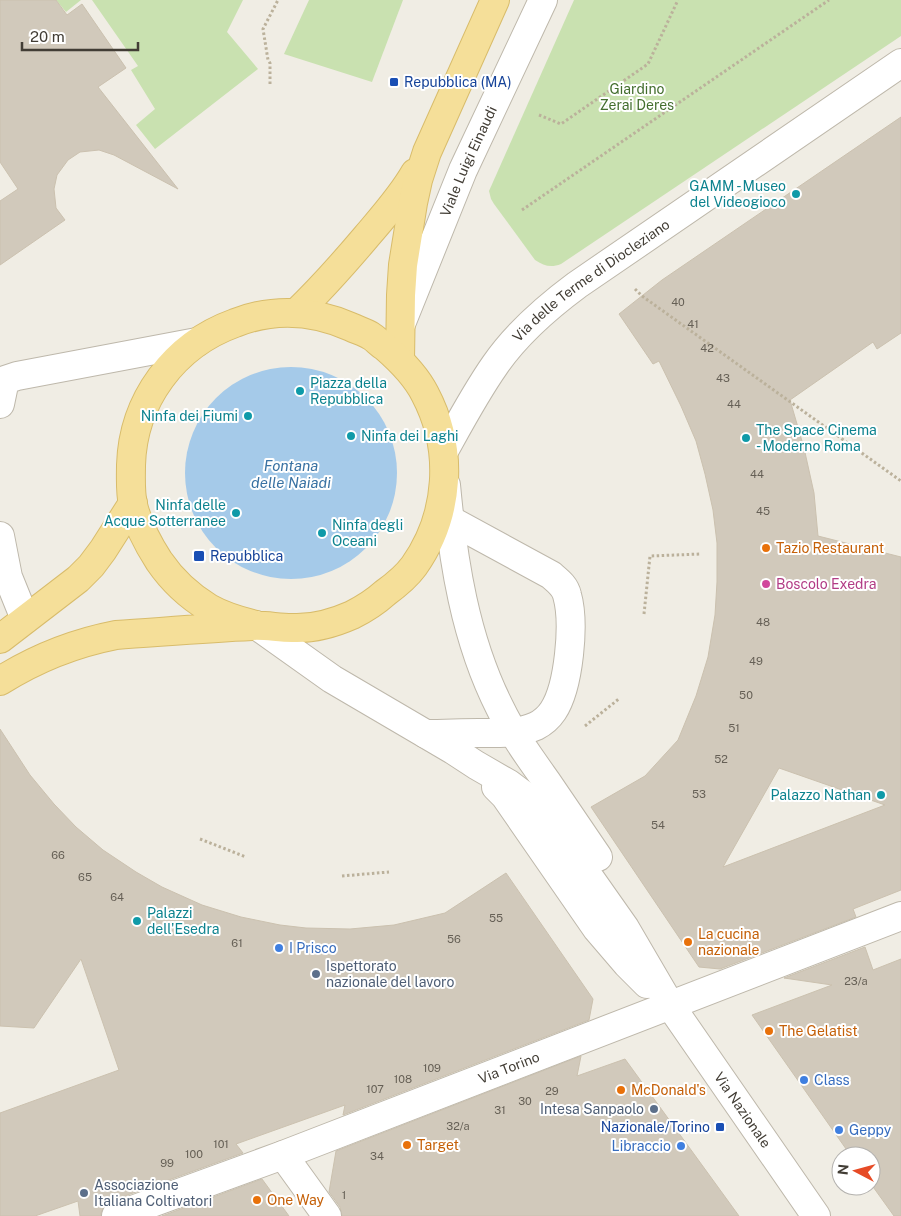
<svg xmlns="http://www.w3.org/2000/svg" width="901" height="1216" viewBox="0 0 901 1216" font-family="'Public Sans',sans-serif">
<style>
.green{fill:#c9e1b0}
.water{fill:#a5cae9}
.building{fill:#d1c9bb;stroke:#cbc1af;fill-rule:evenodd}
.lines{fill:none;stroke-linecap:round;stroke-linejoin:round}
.minor-casing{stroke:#beb8ab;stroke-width:30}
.major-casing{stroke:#d8bc6b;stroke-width:30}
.path{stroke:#bbb19b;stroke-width:3;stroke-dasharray:2.5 2.5;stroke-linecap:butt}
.minor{stroke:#fff;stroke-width:28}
.major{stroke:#f5df99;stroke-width:28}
.transit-dot{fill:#1a4fb4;stroke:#fff;stroke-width:2}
.culture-dot{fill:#0f9aa8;stroke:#fff;stroke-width:2}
.food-dot{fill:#e8710a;stroke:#fff;stroke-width:2}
.hotel-dot{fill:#d1479c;stroke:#fff;stroke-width:2}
.shop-dot{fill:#3f7fe0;stroke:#fff;stroke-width:2}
.service-dot{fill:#5c6f8a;stroke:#fff;stroke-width:2}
.labels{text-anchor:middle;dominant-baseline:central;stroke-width:4;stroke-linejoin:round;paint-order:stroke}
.number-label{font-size:11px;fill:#666056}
.transit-label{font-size:14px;fill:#164399;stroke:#fff;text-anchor:start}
.park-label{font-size:14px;fill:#436e2e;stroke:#fff}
.street-label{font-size:14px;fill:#423d35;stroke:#fff}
.culture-label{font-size:14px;fill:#0d838f;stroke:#fff;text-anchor:start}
.food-label{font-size:14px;fill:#c56008;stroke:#fff;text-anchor:start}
.hotel-label{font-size:14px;fill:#b23c85;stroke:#fff;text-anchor:start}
.shop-label{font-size:14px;fill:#366cbe;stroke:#fff;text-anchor:start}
.service-label{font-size:14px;fill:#4e5e75;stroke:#fff;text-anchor:start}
.water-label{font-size:15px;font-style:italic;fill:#3972a3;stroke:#fff}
</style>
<rect width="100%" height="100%" fill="#f0ede4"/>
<g class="green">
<polygon points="56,0 81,0 66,12"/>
<polygon points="92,0 243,0 227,32 258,69 155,149 136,125 155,109 131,70 138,66"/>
<polygon points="309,0 403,0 372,82 284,54"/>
<path d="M574,0H901V36L561,264C551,268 544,266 535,260L494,204L491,199L489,191Z"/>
</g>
<circle class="water" cx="291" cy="473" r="106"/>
<g class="building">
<polygon points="0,0 56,0 67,15 82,4 126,68 98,87 178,189 114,155 99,150 80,152 68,160 57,175 54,189 56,208 65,220 0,265 0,201 18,189 0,162"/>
<path d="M901,117V333L877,349L873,342L790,400L804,448L814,493L818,536L901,557V890L853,909L856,917L720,969L699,967L591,807L645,776L678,740L696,696L708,657L715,615L717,582V543L713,510L705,474L696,441L681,406L659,361L653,364L619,314L662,280ZM779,768L885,805L723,867Z"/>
<polygon points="0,729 30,775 54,804 76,827 103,850 136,872 162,887 202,905 241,917 280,925 306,928 350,929 394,925 445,913 506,873 593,999 589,1020 343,1115 345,1105 236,1144 243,1153 111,1201 104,1206 101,1213 101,1216 80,1216 78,1201 35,1216 0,1216 0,1113 119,1070 81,959 34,1028 0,1026"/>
<polygon points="865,947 873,970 901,959 901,1216 894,1216 871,1184 871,1156 851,1156 752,1015 832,985 784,978"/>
<polygon points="581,1056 577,1076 625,1059 739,1216 342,1216 340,1207 329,1192 336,1151"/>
<polygon points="262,1179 289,1216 162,1216"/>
</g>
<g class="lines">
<defs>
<g id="minor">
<path id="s1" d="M401,324L463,170L543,0"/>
<polyline points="0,404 5,380 17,376 197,342"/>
<path id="s2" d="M444,451C460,422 476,392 495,365C517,333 546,308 577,285L901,63"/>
<path d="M446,485C453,561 465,639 500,708C513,735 530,758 547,782C564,807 581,832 598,857"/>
<polyline points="0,536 8,577 25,619"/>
<path id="s3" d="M256,625L332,679L453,750L476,765L509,784L533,802L549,820L625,928L670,1005L816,1216"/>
<path d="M426,734C444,734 462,733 479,733C499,733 518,734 536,726C542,723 549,717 553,711C569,687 575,623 567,595C565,586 558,581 551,575L450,520"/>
<polyline points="496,787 505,796 597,929 627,964 647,984"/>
<polyline points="283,1155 327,1216"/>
<path id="s4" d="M116,1216L283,1155L901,916"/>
</g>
<g id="major">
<path d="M296,313C321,289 344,263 366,237C383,217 402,196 415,173"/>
<polyline points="400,360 401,295 403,265 413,203 418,180 427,152 495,0"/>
<polyline points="0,639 78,579 91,566 103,550 133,503"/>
<path d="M0,681C35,659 75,643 116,635C161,632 207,628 252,626C265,625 278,628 292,628C312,629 334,623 352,615C364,609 375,602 385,593C396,585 406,577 414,566C450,515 454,449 425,394C416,376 400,360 385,347C380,344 376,339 371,336C365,332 357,330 351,327C313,310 273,308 235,323C174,345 133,400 131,465C131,478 130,492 133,505C138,525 148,544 159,561C172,580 189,596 209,608C223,616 240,621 256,625"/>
</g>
</defs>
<use href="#minor" class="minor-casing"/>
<use href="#major" class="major-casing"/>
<g class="path">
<polyline points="270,84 270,63 268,60 263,29 278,0"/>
<polyline points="539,115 561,124 648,64 678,0"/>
<polyline points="522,210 829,0"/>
<polyline points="635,289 642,296 901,481"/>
<polyline points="644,614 650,556 700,554"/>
<polyline points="585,726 620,698"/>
<polyline points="200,839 246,857"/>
<polyline points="342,876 389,872"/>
</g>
<use href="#minor" class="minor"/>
<use href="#major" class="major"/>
</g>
<g class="transit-dot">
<rect x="389" y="77" width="10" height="10" rx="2.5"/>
<rect x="193" y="550" width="12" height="12" rx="2.5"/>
<rect x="715" y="1122" width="10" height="10" rx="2.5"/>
</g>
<g class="culture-dot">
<circle cx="796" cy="194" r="5"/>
<circle cx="300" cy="391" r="5"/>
<circle cx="248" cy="416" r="5"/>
<circle cx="351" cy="436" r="5"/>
<circle cx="746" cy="438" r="5"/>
<circle cx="236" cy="513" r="5"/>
<circle cx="322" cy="533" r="5"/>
<circle cx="881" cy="795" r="5"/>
<circle cx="137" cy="921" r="5"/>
</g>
<g class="food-dot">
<circle cx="766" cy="548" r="5"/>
<circle cx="688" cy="942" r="5"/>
<circle cx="769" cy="1031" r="5"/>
<circle cx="621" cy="1090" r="5"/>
<circle cx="407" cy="1145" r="5"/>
<circle cx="257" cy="1200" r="5"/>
</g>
<circle class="hotel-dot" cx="766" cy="584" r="5"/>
<g class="shop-dot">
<circle cx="279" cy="948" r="5"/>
<circle cx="804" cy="1080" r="5"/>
<circle cx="839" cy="1130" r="5"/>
<circle cx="681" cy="1146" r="5"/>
</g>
<g class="service-dot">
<circle cx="316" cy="974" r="5"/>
<circle cx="654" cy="1109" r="5"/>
<circle cx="84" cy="1193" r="5"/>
</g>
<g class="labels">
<g class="number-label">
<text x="678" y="302">40</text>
<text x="693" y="324">41</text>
<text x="707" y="348">42</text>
<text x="723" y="378">43</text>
<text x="734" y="404">44</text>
<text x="757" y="474">44</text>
<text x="763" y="511">45</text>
<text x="763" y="622">48</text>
<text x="756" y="661">49</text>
<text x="746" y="695">50</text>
<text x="734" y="728">51</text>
<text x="721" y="759">52</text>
<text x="699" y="794">53</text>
<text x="658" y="825">54</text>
<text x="58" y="855">66</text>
<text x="85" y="877">65</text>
<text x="117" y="897">64</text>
<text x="496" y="918">55</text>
<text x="454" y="939">56</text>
<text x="237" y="943">61</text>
<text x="856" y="981">23/a</text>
<text x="432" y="1068">109</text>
<text x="403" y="1079">108</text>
<text x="375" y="1089">107</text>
<text x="552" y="1091">29</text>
<text x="525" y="1101">30</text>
<text x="500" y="1110">31</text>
<text x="458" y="1126">32/a</text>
<text x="221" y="1144">101</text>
<text x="194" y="1154">100</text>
<text x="377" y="1156">34</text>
<text x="167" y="1163">99</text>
<text x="344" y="1195">1</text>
</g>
<g class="transit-label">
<text x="404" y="82">Repubblica (MA)</text>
<text x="210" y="556">Repubblica</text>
<text x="710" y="1127" text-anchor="end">Nazionale/Torino</text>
</g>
<g class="park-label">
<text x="637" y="89">Giardino<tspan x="637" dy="16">Zerai Deres</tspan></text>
</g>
<g class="street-label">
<text stroke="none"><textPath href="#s1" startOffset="176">Viale Luigi Einaudi</textPath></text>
<text stroke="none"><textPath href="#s2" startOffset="229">Via delle Terme di Diocleziano</textPath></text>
<text stroke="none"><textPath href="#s4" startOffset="420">Via Torino</textPath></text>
<text stroke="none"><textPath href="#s3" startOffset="702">Via Nazionale</textPath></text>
</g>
<g class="culture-label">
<text x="786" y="186" text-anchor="end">GAMM - Museo<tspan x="786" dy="16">del Videogioco</tspan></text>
<text x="310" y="383">Piazza della<tspan x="310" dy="16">Repubblica</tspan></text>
<text x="238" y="416" text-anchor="end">Ninfa dei Fiumi</text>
<text x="756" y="430">The Space Cinema<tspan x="756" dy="16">- Moderno Roma</tspan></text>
<text x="361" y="436">Ninfa dei Laghi</text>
<text x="226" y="505" text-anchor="end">Ninfa delle<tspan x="226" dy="16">Acque Sotterranee</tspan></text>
<text x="332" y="525">Ninfa degli<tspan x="332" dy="16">Oceani</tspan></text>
<text x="871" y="795" text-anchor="end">Palazzo Nathan</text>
<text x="147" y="913">Palazzi<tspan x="147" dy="16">dell'Esedra</tspan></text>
</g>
<g class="food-label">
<text x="776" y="548">Tazio Restaurant</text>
<text x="698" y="934">La cucina<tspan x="698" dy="16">nazionale</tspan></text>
<text x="779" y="1031">The Gelatist</text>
<text x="631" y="1090">McDonald's</text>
<text x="417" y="1145">Target</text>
<text x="267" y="1200">One Way</text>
</g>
<g class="hotel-label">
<text x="776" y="584">Boscolo Exedra</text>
</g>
<g class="shop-label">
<text x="289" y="948">I Prisco</text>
<text x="814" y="1080">Class</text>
<text x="849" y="1130">Geppy</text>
<text x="671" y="1146" text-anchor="end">Libraccio</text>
</g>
<g class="service-label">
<text x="326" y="966">Ispettorato<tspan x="326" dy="16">nazionale del lavoro</tspan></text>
<text x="644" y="1109" text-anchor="end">Intesa Sanpaolo</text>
<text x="94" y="1185">Associazione<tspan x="94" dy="16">Italiana Coltivatori</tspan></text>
</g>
<g class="water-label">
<text x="291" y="465">Fontana<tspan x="291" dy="17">delle Naiadi</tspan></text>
</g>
</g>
<g transform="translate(856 1171) rotate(276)"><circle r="24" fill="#ffffff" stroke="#b3b1ae"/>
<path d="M0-4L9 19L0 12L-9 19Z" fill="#e64b26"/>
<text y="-8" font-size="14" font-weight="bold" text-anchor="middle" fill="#423d35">N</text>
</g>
<path d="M22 42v8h116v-8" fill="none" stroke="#423d35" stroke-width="2.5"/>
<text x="30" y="42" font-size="15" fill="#423d35" stroke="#ffffff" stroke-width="4" paint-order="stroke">20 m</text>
</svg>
